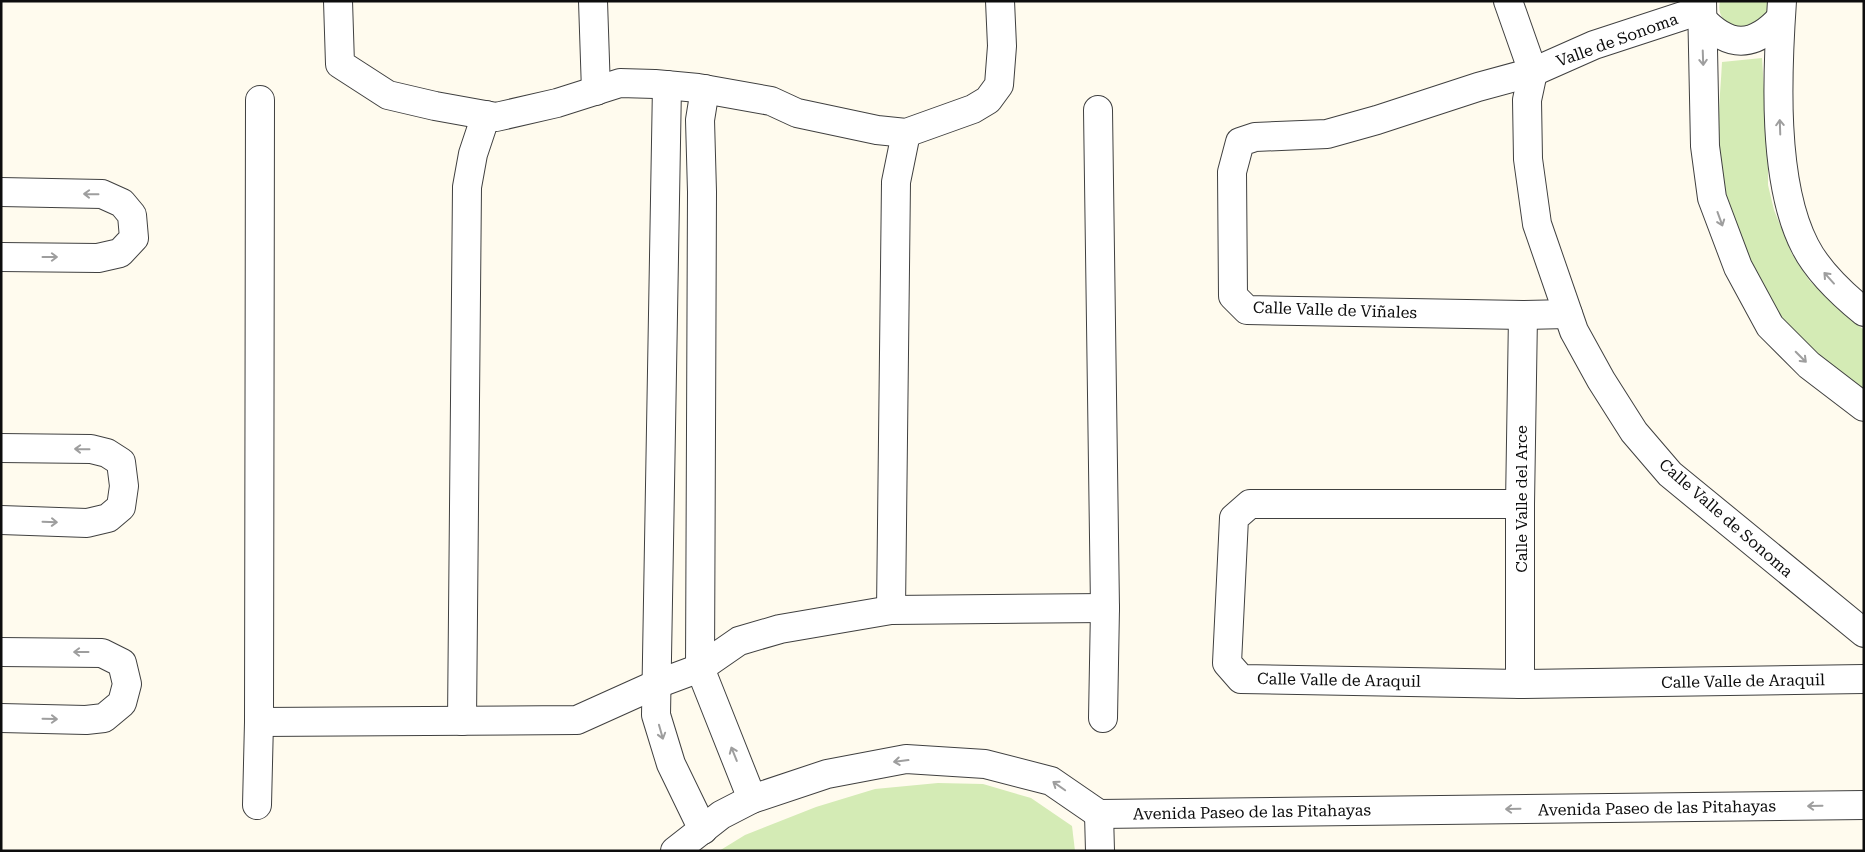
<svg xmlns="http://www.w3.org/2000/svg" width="1865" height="852" viewBox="0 0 1865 852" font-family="'Roboto Serif',serif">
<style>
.green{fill:#d4ebb5}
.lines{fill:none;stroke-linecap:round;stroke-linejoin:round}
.minor-casing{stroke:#404040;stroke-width:30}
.minor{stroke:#fff;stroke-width:28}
.oneway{stroke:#9e9e9e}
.labels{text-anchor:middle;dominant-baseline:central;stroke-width:5;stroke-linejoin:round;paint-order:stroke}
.street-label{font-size:16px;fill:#0d0d0d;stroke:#fff}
</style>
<rect width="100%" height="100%" fill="#fffbee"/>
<g class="green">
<path d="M1720,1H1768L1769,14L1744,33C1730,25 1716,20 1720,1Z"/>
<path d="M1762,58L1768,154V185L1774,210L1792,254L1809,280L1838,309L1864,330V392C1838,370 1809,349 1787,324C1743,276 1721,197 1719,134C1718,110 1721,85 1722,62Z"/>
<polygon points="938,783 983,784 1031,798 1072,826 1075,851 719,851 745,835 816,807 875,789"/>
</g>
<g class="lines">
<defs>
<g id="minor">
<polyline points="338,1 340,64 388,95 435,106 496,117 557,103 620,83 655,84 698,88 771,101 797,113 877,130 906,133 973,109 988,100 999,85 1002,46 1000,1"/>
<polyline points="593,1 596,91"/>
<polyline points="1508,1 1533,72"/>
<polyline points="1702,1 1705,146 1712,198 1738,267 1770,326 1809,365 1864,407"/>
<path d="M1782,1C1777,73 1772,182 1805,246C1818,272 1842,294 1864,312"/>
<path d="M1702,19C1729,48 1753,48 1780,19"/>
<polyline points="1533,72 1527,100 1528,159 1537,224 1574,331 1601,380 1634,432 1670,474 1864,633"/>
<polyline points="667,85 656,715 671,764 703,830"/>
<polyline points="705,89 700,120 702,192 700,668 752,799"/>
<polyline points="1098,110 1105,608 1103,718"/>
<polyline points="1,192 102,194 122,203 132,215 134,238 120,253 98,258 1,257"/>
<polyline points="1568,314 1523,315 1247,310 1233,296 1232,172 1240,142 1255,137 1327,134 1377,120 1478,87 1533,72 1594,45 1701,10"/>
<polyline points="1,448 91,449 107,453 121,462 124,486 121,507 108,518 87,523 1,520"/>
<polyline points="1520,504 1250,504 1234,518 1227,663 1241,679 1520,684 1864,679"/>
<polyline points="891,610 896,182 906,133"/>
<polyline points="1,652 102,653 122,663 127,684 122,703 104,718 86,720 1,718"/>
<polyline points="1520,684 1520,504 1523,315"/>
<polyline points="462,721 467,187 473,154 486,115"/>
<polyline points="259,722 577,720 657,684 700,668 739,641 780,629 891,610 1105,608"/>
<polyline points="257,805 259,722 260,100"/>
<polyline points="1099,814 1100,851"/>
<polyline points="675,851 721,815 752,799 827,774 906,759 985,764 1051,781 1099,814 1864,805"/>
</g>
</defs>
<use href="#minor" class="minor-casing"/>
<use href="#minor" class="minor"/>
</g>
<defs><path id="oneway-shaft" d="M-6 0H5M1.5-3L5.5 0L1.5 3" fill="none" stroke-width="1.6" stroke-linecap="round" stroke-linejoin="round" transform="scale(1.25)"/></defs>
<g class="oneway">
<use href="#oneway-shaft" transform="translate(1703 58) rotate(88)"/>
<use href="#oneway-shaft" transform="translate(1780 127) rotate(-92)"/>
<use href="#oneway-shaft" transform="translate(91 194) rotate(-179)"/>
<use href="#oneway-shaft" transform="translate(1720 219) rotate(70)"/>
<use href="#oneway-shaft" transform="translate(50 257)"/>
<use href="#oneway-shaft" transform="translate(1829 278) rotate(-132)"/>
<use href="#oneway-shaft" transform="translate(1801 357) rotate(45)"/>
<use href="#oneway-shaft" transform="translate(82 449) rotate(-179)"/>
<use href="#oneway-shaft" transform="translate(50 522) rotate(2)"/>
<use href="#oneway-shaft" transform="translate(81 652) rotate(-180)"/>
<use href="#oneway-shaft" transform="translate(50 719) rotate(1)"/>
<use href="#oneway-shaft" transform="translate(661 732) rotate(74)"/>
<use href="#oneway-shaft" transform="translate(734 754) rotate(-112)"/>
<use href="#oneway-shaft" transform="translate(901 761) rotate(173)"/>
<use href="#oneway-shaft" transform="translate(1059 786) rotate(-145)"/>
<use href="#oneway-shaft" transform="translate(1815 806) rotate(179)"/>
<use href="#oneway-shaft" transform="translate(1513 809) rotate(179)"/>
</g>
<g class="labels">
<g class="street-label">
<text transform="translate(1617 40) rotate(-20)">Valle de Sonoma</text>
<text transform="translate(1335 310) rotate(2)">Calle Valle de Viñales</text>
<text transform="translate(1521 499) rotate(-90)">Calle Valle del Arce</text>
<text transform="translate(1726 518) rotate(41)">Calle Valle de Sonoma</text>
<text transform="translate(1339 680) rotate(1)">Calle Valle de Araquil</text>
<text transform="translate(1743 681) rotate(-1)">Calle Valle de Araquil</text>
<text transform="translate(1657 808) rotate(-1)">Avenida Paseo de las Pitahayas</text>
<text transform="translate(1252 812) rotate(-1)">Avenida Paseo de las Pitahayas</text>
</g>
</g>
<rect width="1865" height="852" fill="none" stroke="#0d0d0d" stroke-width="5"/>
</svg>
